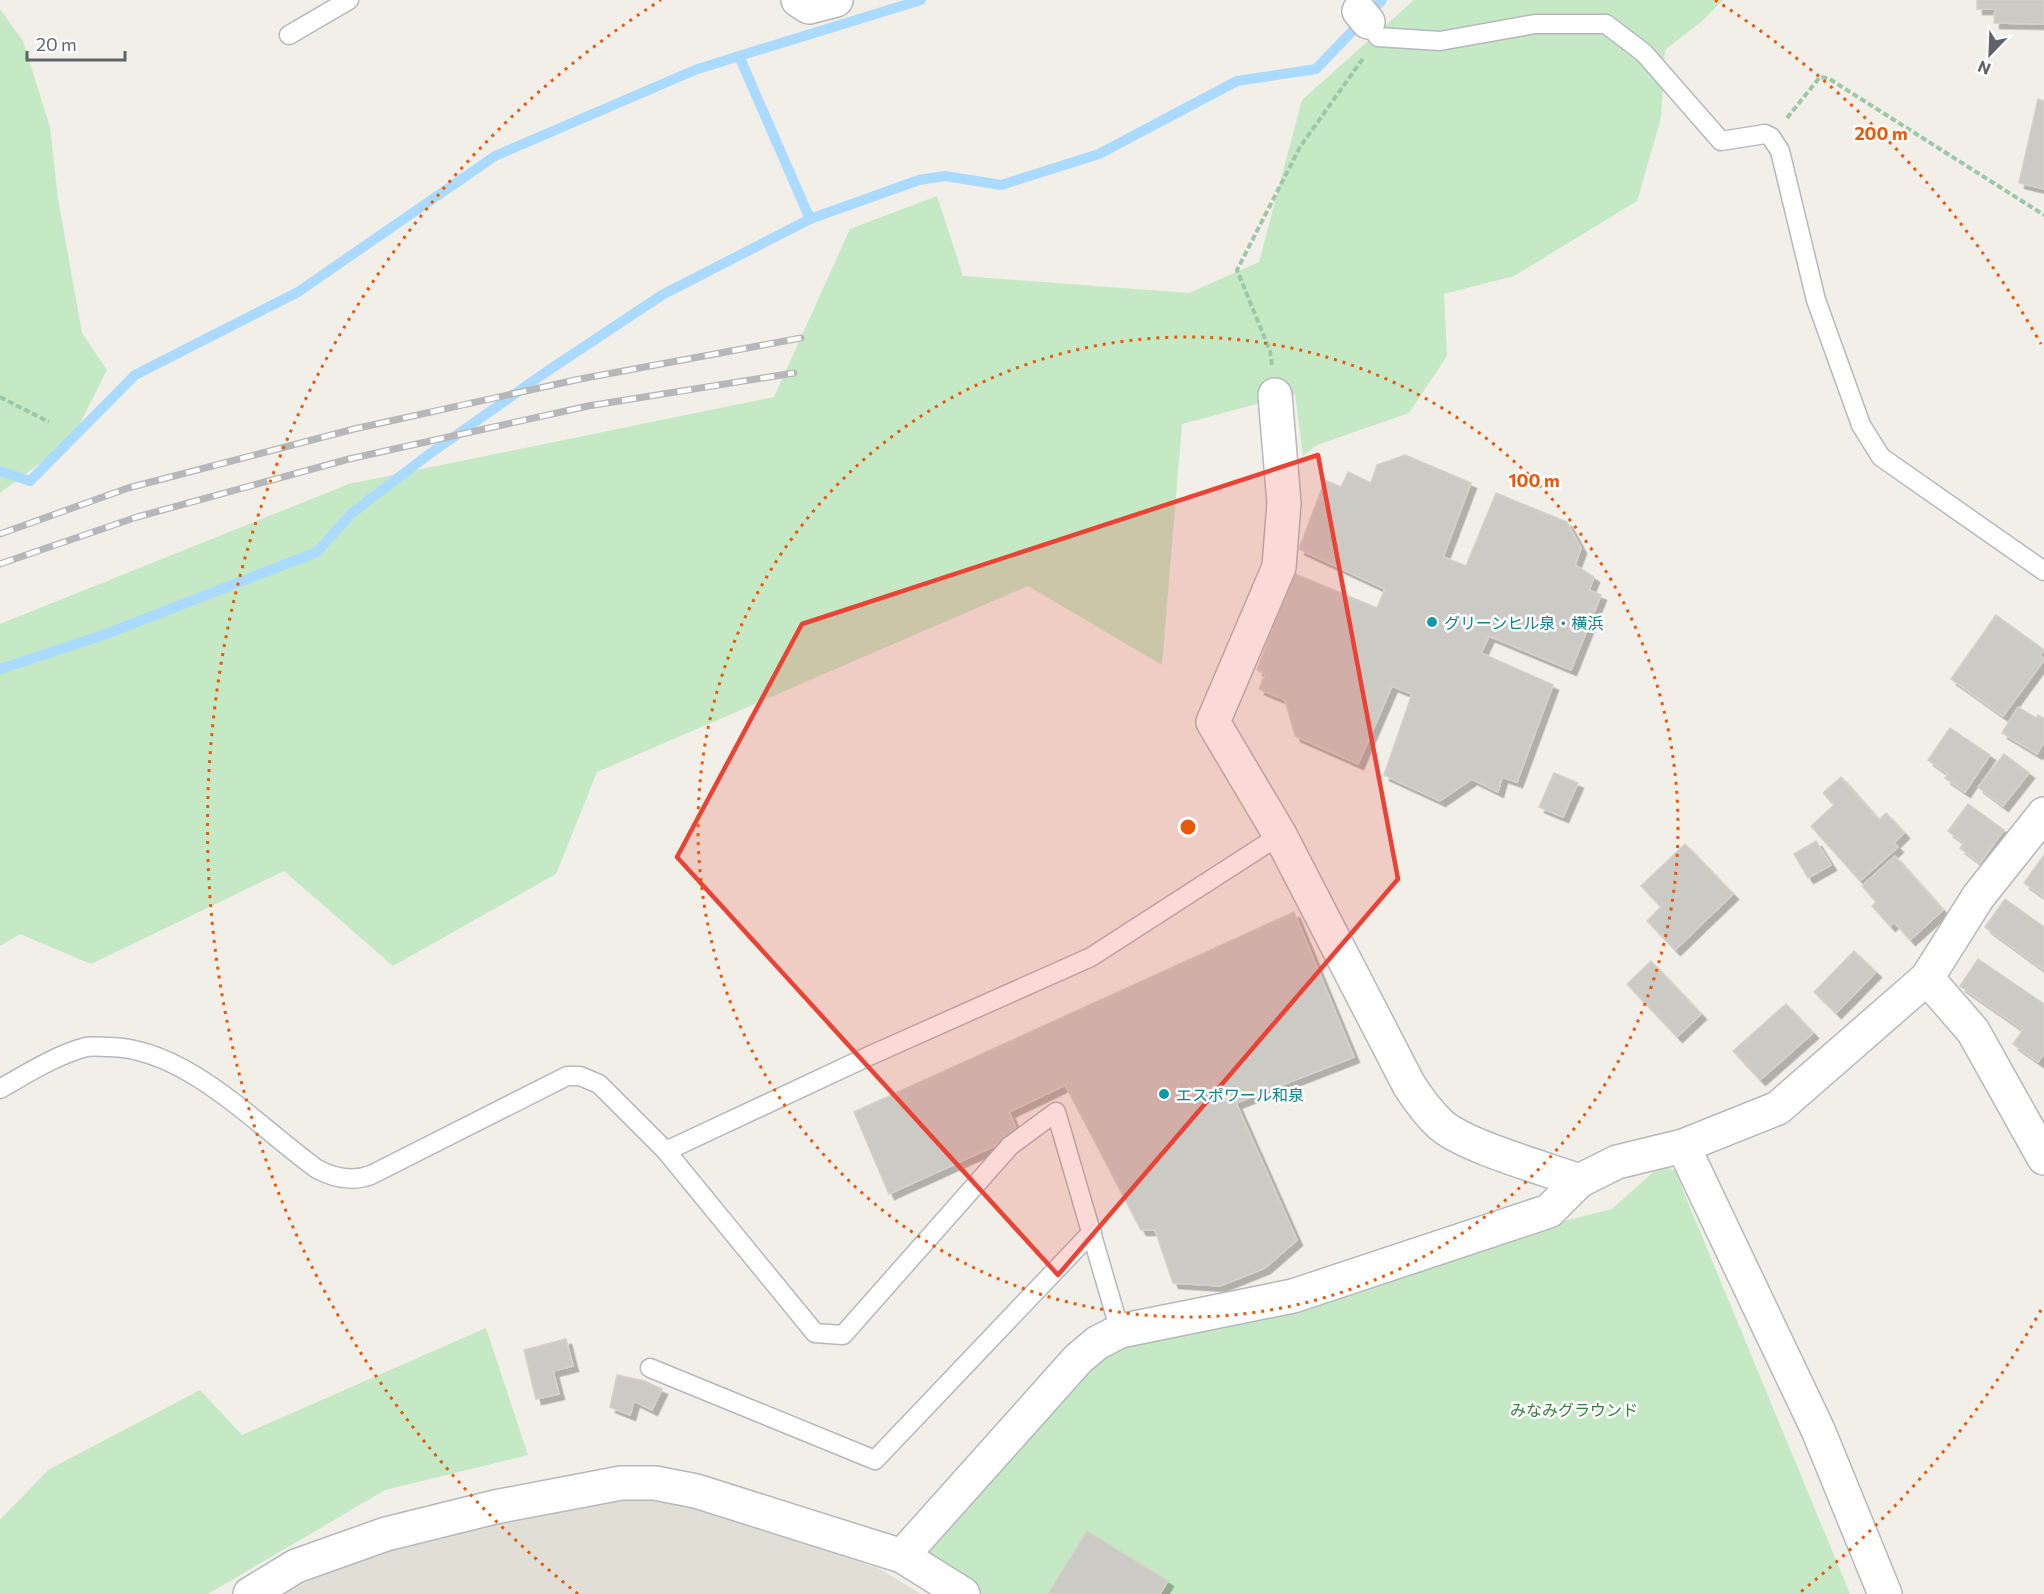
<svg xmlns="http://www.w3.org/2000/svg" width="2044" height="1594" viewBox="0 0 2044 1594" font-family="Commissioner,'Noto Sans JP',sans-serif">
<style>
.education{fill:#e1ded6}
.green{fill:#c5e8c5}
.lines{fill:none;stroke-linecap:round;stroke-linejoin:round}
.stream{stroke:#aadaff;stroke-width:10}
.building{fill:#cccac5;stroke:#d6d1c6;stroke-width:1.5;filter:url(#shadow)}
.lane-casing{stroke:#b5b8bc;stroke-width:21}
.street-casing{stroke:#b5b8bc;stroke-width:36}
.path{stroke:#9cc7a9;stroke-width:4;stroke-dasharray:6 3;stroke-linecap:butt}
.lane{stroke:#fff;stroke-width:18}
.street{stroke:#fff;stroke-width:33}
.rail-casing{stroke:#b6b7b8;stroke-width:7}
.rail{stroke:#fff;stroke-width:4.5;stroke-dasharray:14;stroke-linecap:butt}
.marked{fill:#ea4335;fill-opacity:0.2;stroke:#ea4335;stroke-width:4.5;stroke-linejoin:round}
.ring{fill:none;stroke:#e8590c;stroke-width:3;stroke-dasharray:3 6}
.culture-dot{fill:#0f9aa8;stroke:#fff;stroke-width:2}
.labels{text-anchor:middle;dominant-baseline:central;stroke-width:5;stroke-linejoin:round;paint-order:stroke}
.culture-label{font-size:16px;fill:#0d838f;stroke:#fff;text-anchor:start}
.park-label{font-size:16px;fill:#348238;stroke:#fff}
.centre{fill:#e8590c;stroke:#fff;stroke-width:3}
.ring-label{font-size:18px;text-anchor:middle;font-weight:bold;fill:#e8590c;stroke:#fff;stroke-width:5;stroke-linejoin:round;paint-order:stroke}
</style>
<defs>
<filter id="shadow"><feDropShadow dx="5.5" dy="5.5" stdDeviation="0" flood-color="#0004"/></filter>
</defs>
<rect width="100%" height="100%" fill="#f1efe8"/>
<polygon class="education" points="606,1497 678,1501 880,1569 921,1594 283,1594 353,1558"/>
<g class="green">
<polygon points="1414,0 1723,0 1702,21 1665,50 1661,118 1637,201 1514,276 1444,294 1447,356 1409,413 1317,445 1303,456 1295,394 1182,424 1162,665 1028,586 597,772 556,874 393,966 284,871 91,964 20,934 0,946 0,624 349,484 774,397 850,229 937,196 963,276 1189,293 1259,262 1302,100"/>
<polygon points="0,9 23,41 50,127 58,199 82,333 107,370 78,427 63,446 0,493"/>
<polygon points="1661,1165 1675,1171 1850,1594 974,1594 921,1551 973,1480 1112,1350 1472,1244 1612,1209"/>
<polygon points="486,1328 528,1455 385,1490 208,1594 0,1594 0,1520 48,1470 200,1390 242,1435"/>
</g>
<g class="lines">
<g class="stream">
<polyline points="739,56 921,0"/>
<polyline points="0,471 30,481 135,375 298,292 495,156 695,70 739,56 810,219 919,180 945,176 1001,185 1099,154 1237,81 1316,69 1382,0"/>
<polyline points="0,669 106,634 317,552 352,513 428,455 546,372 662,295 810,219"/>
</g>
</g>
<g class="building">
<polygon points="1977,0 2044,0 2044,24 1994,23 1995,9 1977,9"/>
<polygon points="2038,99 2044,101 2044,189 2019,183"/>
<polygon points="1405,455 1471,483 1443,557 1466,566 1496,493 1567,522 1581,548 1575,565 1594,577 1589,590 1601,595 1571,670 1489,636 1481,653 1553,685 1517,782 1502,777 1498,792 1472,779 1440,801 1384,775 1412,694 1392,686 1358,764 1295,736 1285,700 1259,689 1265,674 1257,670 1293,573 1377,608 1385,589 1299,549 1325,480 1341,487 1348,472 1371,483 1377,465"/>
<polygon points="1996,615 2044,650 2040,655 2044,660 2003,716 1951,679"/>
<polygon points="2018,707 2036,718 2038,715 2044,719 2044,741 2037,754 2002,733"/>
<polygon points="1950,728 1990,755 1965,792 1945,778 1948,774 1928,760"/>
<polygon points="2004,754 2029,773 2003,806 1978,787"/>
<polygon points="1554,773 1578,783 1563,817 1539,807"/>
<polygon points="1841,777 1879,820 1886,813 1904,833 1894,843 1898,847 1860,881 1811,826 1834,805 1823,793"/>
<polygon points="1968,804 2004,830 1980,863 1960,848 1964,843 1948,831"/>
<polygon points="1816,841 1831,865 1808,878 1794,854"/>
<polygon points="1685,844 1733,894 1675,950 1647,921 1661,907 1641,886"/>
<polygon points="2044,855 2044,897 2024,883"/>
<polygon points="1895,856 1943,910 1910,940 1894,922 1890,926 1872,906 1876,902 1862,886"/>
<polygon points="2005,899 2044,927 2044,970 1985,927"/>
<polygon points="1294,912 1354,1057 1236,1103 1297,1240 1265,1268 1220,1286 1173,1283 1155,1230 1141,1230 1065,1085 1009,1112 1019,1135 889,1194 854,1112"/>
<polygon points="1854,951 1876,972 1836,1013 1814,992"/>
<polygon points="1978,959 2044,1004 2044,1053 2038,1062 2013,1044 2023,1030 1960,986"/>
<polygon points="1651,961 1701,1014 1677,1037 1627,984"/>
<polygon points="1786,1004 1813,1033 1760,1080 1733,1051"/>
<polygon points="566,1339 573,1366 553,1371 559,1394 536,1399 524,1350"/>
<polygon points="617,1375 644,1381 662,1389 652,1410 634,1401 630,1415 610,1407"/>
<polygon points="1087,1531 1168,1581 1160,1594 1048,1594"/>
</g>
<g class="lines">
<defs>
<g id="lane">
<polyline points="1368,22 1378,37 1440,41 1535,24 1606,24 1644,53 1721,141 1765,134 1771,137 1780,151 1816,300 1861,425 1881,457 2044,571"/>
<polyline points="289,35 349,0"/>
<path d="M0,1089C26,1074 56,1055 86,1047C93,1046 102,1047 109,1047C187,1048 257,1126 317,1169C334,1178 353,1182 371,1175L567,1076H580L599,1084L666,1151L815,1333L843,1335L1010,1146L1056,1112L1120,1331"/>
<polyline points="666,1151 869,1056 1091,957 1280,835"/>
<polyline points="650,1368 875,1460 1092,1232"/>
</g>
<g id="street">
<polyline points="798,0 809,7 836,0"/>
<polyline points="1359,11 1368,22"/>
<path d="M1275,395L1284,503L1279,567L1213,722L1280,835L1409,1085C1418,1099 1428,1113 1441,1125C1467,1147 1544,1168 1579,1181"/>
<polyline points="1927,978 1973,1031 2044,1158"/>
<polyline points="1683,1146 1818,1430 1885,1594"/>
<polyline points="902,1556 1078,1359 1097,1343 1120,1331 1293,1296 1549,1211 1579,1181 1617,1162 1683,1146 1778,1108 1927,978 1978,897 2044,814"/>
<polyline points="250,1594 296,1566 386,1534 495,1507 621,1483 655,1483 696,1491 902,1556 963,1594"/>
</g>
</defs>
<use href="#lane" class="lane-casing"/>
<use href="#street" class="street-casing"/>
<g class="path">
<polyline points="1787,118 1820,77 1828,78 2044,215"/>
<polyline points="1272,365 1270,351 1237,270 1300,147 1364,57"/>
<polyline points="0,397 49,422"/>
</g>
<use href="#lane" class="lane"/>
<use href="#street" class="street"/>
<defs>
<g id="rail">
<polyline points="0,534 128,488 354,429 580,379 801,338"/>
<polyline points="0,564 137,517 349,459 588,406 794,373"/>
</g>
</defs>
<use href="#rail" class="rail-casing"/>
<use href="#rail" class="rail"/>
</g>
<path class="marked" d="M1318,455L1398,879L1058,1275L677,857L802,624Z"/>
<g class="ring">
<circle cx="1188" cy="827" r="490"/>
<path d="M2041 1310A980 980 0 0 1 1798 1594M578 1594A980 980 0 0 1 661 0M1715 0A980 980 0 0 1 2041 344"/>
</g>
<g class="culture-dot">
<circle cx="1432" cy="622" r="6"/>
<circle cx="1164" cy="1094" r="6"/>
</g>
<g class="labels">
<g class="culture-label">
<text x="1444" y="622">グリーンヒル泉・横浜</text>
<text x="1176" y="1094">エスポワール和泉</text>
</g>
<g class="park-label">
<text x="1574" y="1409">みなみグラウンド</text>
</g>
</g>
<circle cx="1188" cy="827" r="9" class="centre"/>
<g class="ring-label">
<text x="1881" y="140">200 m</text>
<text x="1534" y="487">100 m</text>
</g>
<g transform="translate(1990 54) rotate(203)" stroke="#ffffff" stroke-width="4.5" paint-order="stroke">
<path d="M0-4.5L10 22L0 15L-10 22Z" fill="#5f6368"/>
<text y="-9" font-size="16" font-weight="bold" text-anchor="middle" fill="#5f6368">N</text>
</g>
<path d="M27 51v9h98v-9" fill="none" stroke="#5f6368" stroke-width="3"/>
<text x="36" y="51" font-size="18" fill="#5f6368" stroke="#ffffff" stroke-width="4.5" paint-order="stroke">20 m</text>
</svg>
